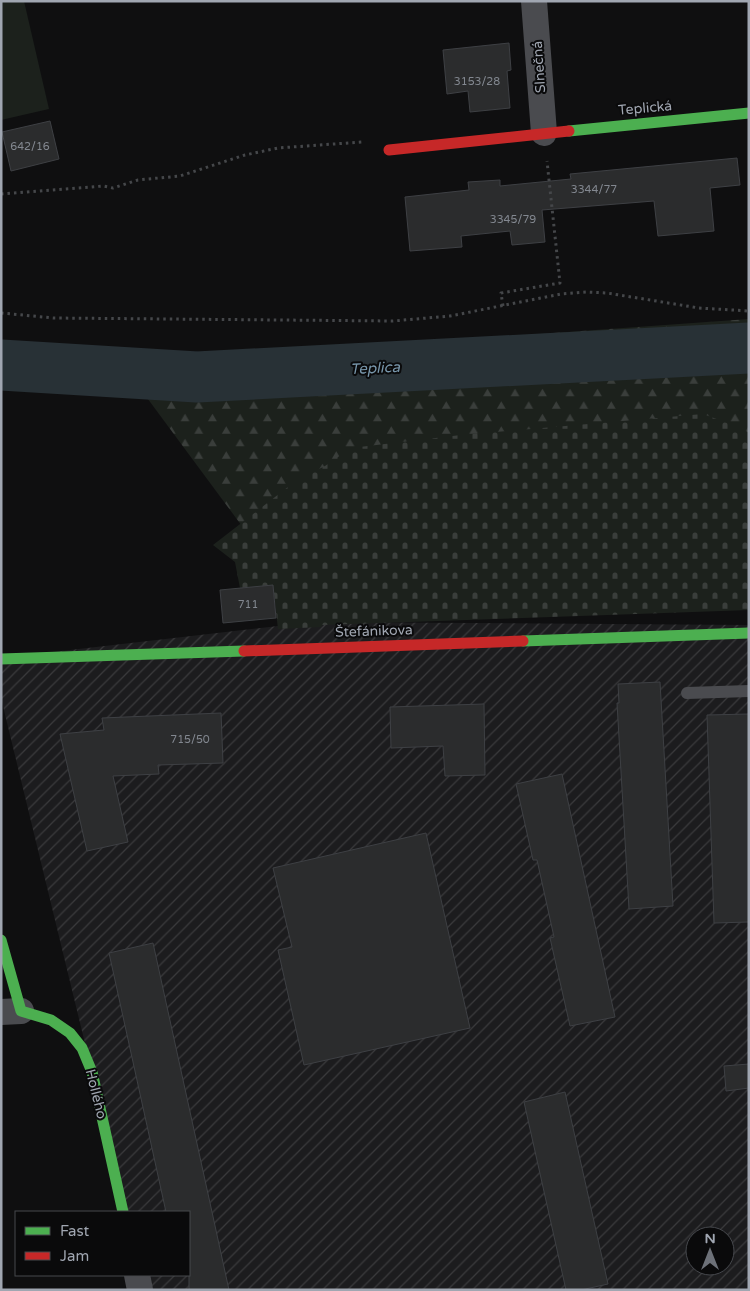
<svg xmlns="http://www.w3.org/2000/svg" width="750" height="1291" viewBox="0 0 750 1291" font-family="'Varela Round',sans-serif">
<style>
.industrial{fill:url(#industrial-furrows);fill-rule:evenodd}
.forest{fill:url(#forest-firs)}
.cemetery{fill:url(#cemetery-stones)}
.pitch{fill:#1c211c}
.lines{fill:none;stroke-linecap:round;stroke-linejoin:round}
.river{stroke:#283136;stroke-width:51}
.building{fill:#2b2c2d;stroke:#3e4044}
.path{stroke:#45474a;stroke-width:3;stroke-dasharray:2.5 4;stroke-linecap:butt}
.lane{stroke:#4a4b4f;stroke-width:12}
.street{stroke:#4a4b4f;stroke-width:26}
.fast{stroke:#4caf50;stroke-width:11}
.jam{stroke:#c62828;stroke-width:11}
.labels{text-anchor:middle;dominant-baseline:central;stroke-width:4;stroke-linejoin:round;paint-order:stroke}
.number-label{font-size:11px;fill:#838890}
.street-label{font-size:14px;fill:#a0a6b1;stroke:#0a0a0b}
.water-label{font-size:15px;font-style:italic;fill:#7896ab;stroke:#0a0a0b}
</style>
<defs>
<pattern id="industrial-furrows" width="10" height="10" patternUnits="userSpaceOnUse" patternTransform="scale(1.25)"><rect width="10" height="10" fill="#1c1c1e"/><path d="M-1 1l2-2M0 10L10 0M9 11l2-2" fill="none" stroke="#3a3a3c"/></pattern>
<pattern id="forest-firs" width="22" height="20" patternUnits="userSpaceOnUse" patternTransform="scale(1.25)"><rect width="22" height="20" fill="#1c211c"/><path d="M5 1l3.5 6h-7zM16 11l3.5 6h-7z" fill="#3a3e3b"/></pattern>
<pattern id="cemetery-stones" width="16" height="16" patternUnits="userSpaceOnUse" patternTransform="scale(1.25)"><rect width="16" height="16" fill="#1c211c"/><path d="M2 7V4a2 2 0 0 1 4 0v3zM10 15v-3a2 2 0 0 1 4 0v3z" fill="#3a3e3b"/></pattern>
</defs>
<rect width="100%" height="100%" fill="#0f0f10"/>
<path class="industrial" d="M313,622L749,625V1290H145L141,1275H189V1212H126L1,698V658ZM695,1236H725V1266H695Z"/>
<polygon class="forest" points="749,319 749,609 313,622 122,364"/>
<polygon class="cemetery" points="703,414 741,428 749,433 749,610 322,625 321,627 278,629 273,585 240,588 235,562 213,545 297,480 325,466 351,448 461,435"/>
<polygon class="pitch" points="1,1 24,1 49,109 1,120"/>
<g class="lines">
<polyline class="river" points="1,365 197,377 749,348"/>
</g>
<g class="building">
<polygon points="509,43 511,70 507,71 510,108 470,112 468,91 447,94 443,50"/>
<polygon points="50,121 59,159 11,171 2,132"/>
<polygon points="737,158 740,185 710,188 714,231 658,236 654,201 542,210 545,242 512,245 510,231 461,236 462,247 410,251 405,197 469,190 468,182 500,180 500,186 571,179 570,174"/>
<polygon points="273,585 276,618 223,623 220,590"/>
<polygon points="660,682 673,906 629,909 617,703 619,703 618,684"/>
<polygon points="484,704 485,775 445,776 443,746 391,748 390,707"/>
<polygon points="221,713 223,763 158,765 159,774 113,776 128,842 87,851 60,734 104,730 102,718"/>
<polygon points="749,714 749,922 714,923 707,715"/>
<polygon points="562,774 615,1017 570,1026 550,938 554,937 537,860 533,860 516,784"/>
<polygon points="426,833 470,1028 304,1065 278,950 292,947 273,868"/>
<polygon points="153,943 212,1212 229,1290 189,1290 189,1212 166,1212 109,953"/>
<polygon points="749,1064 749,1088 726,1091 724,1066"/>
<polygon points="565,1092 608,1284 581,1290 566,1290 524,1102"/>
</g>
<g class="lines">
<g class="path">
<polyline points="1,194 103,186 113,188 138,180 180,176 245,155 278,148 362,142"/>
<polyline points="503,306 501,293 560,283 547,161"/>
<polyline points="1,313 54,318 393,321 450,316 561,294 587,292 607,293 699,308 749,311"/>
</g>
<polyline class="lane" points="687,693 749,691"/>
<g class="street">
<polyline points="534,1 544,133"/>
<polyline points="1,1012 21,1011"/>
<polyline points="137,1275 140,1290"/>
</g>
<g class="fast">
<polyline points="569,131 749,113"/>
<polyline points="523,641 749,633"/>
<polyline points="1,659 244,651"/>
<polyline points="1,940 21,1011 51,1020 70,1033 82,1048 92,1072 123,1212"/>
</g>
<g class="jam">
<polyline points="389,150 569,131"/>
<polyline points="244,651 523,641"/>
</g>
</g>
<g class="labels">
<g class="number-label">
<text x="477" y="81">3153/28</text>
<text x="30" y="146">642/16</text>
<text x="594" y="189">3344/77</text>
<text x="513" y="219">3345/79</text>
<text x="248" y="604">711</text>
<text x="190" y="739">715/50</text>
</g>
<g class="street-label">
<text transform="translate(539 67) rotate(-94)">Slnečná</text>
<text transform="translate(645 108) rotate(-5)">Teplická</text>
<text transform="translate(374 631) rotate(-2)">Štefánikova</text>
<text transform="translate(96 1094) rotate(76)">Hollého</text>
</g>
<g class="water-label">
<text transform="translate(375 368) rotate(-3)">Teplica</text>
</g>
</g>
<rect width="750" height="1291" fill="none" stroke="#a0a6b1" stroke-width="5"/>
<rect x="15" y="1211" width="175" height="65" fill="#0a0a0b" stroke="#46484d"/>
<rect x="25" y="1227" width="25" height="8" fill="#4caf50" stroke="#46484d"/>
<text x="60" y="1236" font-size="15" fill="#a0a6b1">Fast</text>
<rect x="25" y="1252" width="25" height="8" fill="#c62828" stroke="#46484d"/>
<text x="60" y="1261" font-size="15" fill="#a0a6b1">Jam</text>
<g transform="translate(710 1251)"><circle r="24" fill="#0a0a0b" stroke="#46484d"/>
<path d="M0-4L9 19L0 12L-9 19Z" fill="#6d7179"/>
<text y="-8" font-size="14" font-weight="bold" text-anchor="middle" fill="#a0a6b1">N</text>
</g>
</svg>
